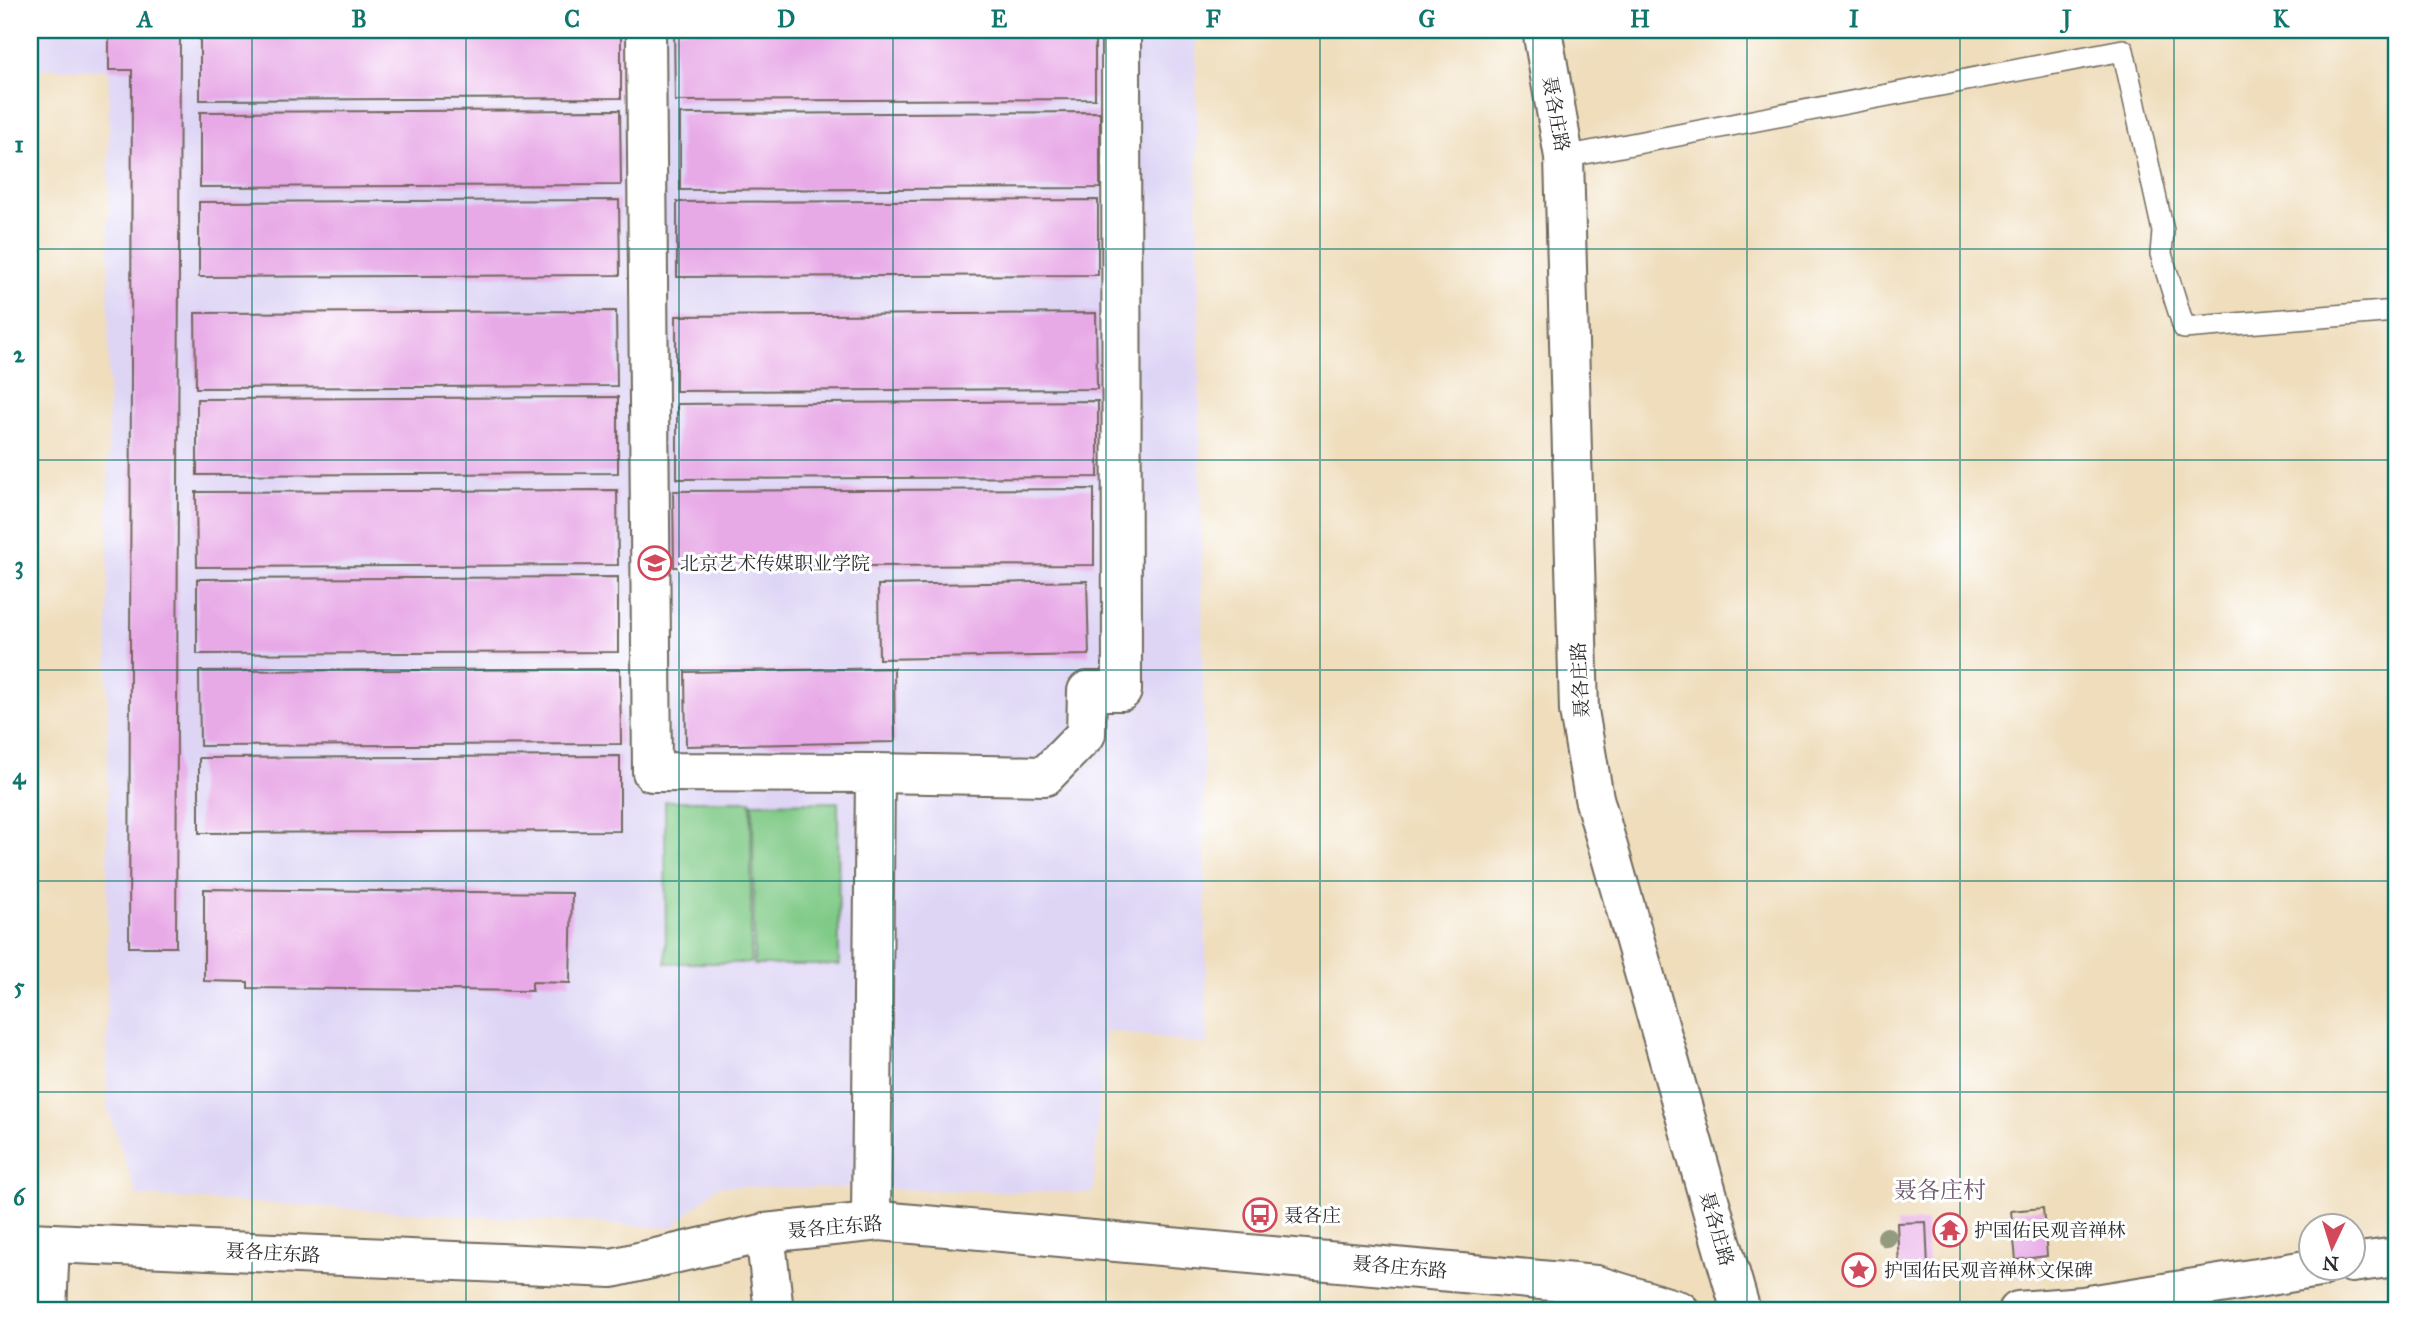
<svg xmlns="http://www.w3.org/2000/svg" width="2426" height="1341" viewBox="0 0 2426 1341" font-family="'IM FELL Great Primer','Noto Serif SC',serif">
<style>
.built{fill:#ded5f5}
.green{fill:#80ca87;stroke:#567a59;stroke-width:2}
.building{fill:#e8aae7}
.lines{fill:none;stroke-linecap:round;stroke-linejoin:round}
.lane-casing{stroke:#70695d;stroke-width:24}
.street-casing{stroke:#70695d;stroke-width:42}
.secondary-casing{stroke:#70695d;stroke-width:42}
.lane{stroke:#fff;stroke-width:21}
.street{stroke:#fff;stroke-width:38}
.secondary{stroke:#fff;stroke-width:38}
.tree{fill:#949a7d}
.grid{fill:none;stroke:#0f766e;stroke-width:2;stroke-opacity:0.55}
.labels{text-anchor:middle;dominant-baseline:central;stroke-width:6;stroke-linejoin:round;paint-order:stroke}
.street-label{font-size:19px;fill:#2b2b2b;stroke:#fff}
.poi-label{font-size:19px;fill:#2b2b2b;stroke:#fff;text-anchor:start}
.quarter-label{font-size:23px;fill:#6d576d;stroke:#fff}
.neatline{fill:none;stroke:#0f766e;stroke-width:2.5}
.grid-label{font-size:23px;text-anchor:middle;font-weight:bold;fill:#0f766e}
</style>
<rect width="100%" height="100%" fill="#fff"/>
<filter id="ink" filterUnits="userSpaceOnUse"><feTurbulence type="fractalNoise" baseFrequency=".0143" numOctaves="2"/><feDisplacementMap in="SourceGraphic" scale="14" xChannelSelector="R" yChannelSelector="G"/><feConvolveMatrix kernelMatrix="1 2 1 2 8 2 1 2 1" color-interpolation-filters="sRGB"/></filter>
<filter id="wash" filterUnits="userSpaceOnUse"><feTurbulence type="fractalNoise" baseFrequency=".00686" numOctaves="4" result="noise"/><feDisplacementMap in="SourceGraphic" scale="28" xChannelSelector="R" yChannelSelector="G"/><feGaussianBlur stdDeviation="1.57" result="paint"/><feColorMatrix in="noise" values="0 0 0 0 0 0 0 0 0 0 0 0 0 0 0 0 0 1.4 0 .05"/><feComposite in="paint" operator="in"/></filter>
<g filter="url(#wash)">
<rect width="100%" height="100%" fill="#efddbb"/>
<polygon class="built" points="30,30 1196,30 1207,1045 1105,1030 1093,1193 718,1186 672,1228 137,1196 107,1107 109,70 30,68"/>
<g class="green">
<polygon points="665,801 751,801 751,963 666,963"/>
<polygon points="838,802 839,965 754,965 753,803"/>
</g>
<g id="blocks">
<g class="building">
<polygon points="109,30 180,30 176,947 129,947 132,70 109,70"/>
<polygon points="200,30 621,30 621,98 200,100"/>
<polygon points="674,30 1095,30 1095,99 675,101"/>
<polygon points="620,110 621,185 200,187 200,112"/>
<polygon points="1100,112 1100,188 680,190 680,114"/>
<polygon points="619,200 620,275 199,277 199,202"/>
<polygon points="1098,200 1098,275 677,277 677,202"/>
<polygon points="616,311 617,386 196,388 195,313"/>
<polygon points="1096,313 1097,389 676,391 676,316"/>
<polygon points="618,397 618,473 197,475 197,399"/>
<polygon points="1098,401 1098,477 677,479 677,404"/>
<polygon points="1094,489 1094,565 674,567 673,491"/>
<polygon points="617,490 618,565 197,567 196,492"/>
<polygon points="618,577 618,652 197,654 197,579"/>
<polygon points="1087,581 1089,655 879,659 878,585"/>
<polygon points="894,668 895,742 686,746 685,672"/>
<polygon points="620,669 621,744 200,746 199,671"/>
<polygon points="620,756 620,831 199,833 199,758"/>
<polygon points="204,889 572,893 570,983 532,982 532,991 248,988 248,982 204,981"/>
<polygon points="2043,1208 2047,1256 2016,1260 2011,1211"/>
<polygon points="1926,1222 1928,1267 1899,1268 1897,1223"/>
</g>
</g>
</g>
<g filter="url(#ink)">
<use href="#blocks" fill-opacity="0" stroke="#70695d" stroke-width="2"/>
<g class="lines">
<defs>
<polyline id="lane" points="1564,157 2123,50 2163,231 2161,254 2184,328 2396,311"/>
<g id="street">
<polyline points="646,30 652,772 875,773 871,1221"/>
<polyline points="875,773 1045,776 1086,734 1087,691 1122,691 1121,30"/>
<polyline points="765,1233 774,1311"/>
<polyline points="47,1311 50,1243"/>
</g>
<g id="secondary">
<polyline points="1542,30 1564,157 1579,711 1594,798 1741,1311"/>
<polyline points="30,1242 612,1268 765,1233 880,1221 1596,1285 1680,1311"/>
<polyline points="2352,1263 2396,1257"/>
<polyline points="2018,1311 2083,1306 2319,1268"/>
</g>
</defs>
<use href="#lane" class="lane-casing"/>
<use href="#street" class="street-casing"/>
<use href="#secondary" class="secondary-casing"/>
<use href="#lane" class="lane"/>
<use href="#street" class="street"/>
<use href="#secondary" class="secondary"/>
</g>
<circle class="tree" cx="1887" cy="1237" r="10"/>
</g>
<path class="grid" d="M252,30V1311M466,30V1311M679,30V1311M893,30V1311M1106,30V1311M1320,30V1311M1533,30V1311M1747,30V1311M1960,30V1311M2174,30V1311M30,249H2396M30,460H2396M30,670H2396M30,881H2396M30,1092H2396"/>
<defs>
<symbol id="university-ring" viewBox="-11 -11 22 22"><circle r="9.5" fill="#fff" stroke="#d1495b" stroke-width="1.5"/><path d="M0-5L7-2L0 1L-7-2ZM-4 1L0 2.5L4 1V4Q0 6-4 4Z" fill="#d1495b"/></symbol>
<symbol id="bus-ring" viewBox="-11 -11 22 22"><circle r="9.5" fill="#fff" stroke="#d1495b" stroke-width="1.5"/><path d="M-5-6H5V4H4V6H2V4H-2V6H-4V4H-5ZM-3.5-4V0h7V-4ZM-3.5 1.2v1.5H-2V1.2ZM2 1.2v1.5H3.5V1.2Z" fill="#d1495b"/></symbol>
<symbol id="temple-ring" viewBox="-11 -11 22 22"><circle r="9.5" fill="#fff" stroke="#d1495b" stroke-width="1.5"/><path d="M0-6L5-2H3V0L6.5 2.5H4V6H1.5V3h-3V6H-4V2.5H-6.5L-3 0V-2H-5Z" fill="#d1495b"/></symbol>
<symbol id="sight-ring" viewBox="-11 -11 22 22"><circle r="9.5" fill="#fff" stroke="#d1495b" stroke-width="1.5"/><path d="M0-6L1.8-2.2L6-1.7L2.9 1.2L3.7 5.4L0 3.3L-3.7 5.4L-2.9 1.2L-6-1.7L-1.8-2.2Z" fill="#d1495b"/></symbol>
</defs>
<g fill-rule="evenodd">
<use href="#university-ring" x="636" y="544" width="38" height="38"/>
<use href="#bus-ring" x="1241" y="1196" width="38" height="38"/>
<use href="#temple-ring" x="1931" y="1211" width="38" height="38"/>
<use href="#sight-ring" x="1840" y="1251" width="38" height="38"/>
</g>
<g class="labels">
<g class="street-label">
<text transform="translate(1556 114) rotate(80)">聂各庄路</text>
<text transform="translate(1580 680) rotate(-93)">聂各庄路</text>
<text transform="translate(835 1227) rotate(-5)">聂各庄东路</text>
<text transform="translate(1717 1229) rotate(74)">聂各庄路</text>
<text transform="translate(273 1253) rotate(3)">聂各庄东路</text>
<text transform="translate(1400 1267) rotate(5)">聂各庄东路</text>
</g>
<g class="poi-label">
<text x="680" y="563">北京艺术传媒职业学院</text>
<text x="1284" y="1215">聂各庄</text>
<text x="1974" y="1230">护国佑民观音禅林</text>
<text x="1884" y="1270">护国佑民观音禅林文保碑</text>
</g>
<g class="quarter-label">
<text x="1940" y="1190">聂各庄村</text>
</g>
</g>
<rect width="2426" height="1341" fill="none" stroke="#fff" stroke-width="77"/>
<g transform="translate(2332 1247) rotate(184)"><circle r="33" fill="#ffffff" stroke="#aaaaaa" stroke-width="2"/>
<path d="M0-5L12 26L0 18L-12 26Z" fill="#d1495b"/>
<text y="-10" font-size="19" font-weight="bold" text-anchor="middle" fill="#2b2b2b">N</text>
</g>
<rect x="38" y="38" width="2350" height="1264" class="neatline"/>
<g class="grid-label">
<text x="145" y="27">A</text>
<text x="359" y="27">B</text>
<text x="572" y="27">C</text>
<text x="786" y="27">D</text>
<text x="999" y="27">E</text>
<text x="1213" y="27">F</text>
<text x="1427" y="27">G</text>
<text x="1640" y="27">H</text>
<text x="1854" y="27">I</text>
<text x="2067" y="27">J</text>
<text x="2281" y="27">K</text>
<text x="19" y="152">1</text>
<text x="19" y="362">2</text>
<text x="19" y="573">3</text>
<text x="19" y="784">4</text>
<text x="19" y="994">5</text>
<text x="19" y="1205">6</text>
</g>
</svg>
